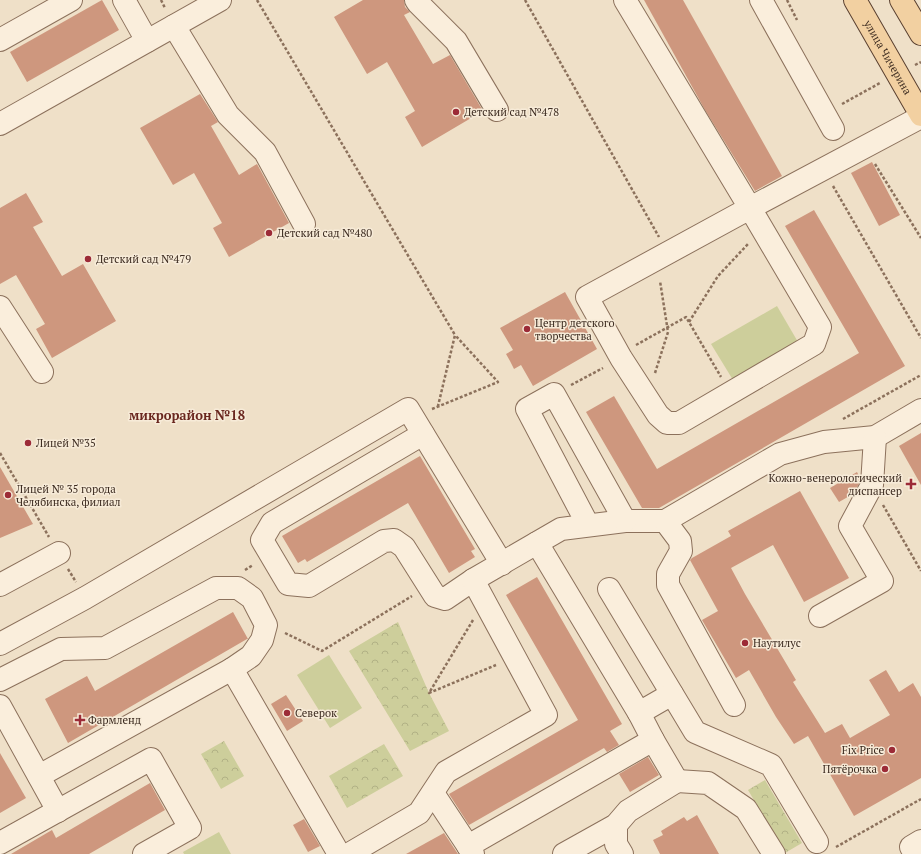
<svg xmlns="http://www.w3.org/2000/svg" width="921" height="854" viewBox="0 0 921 854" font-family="'PT Serif',serif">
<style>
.grass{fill:#cdce9b}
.park{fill:url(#park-crowns)}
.building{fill:#ce977e}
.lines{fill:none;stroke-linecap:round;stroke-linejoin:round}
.minor-casing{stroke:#8c715c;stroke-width:24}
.major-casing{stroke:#5a4030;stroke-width:24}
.path{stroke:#8c715c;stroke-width:2.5;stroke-dasharray:3 2;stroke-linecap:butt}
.minor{stroke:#faeedc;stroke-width:22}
.major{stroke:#f2d0a1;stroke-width:22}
.poi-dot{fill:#9c2b37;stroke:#f7ebd8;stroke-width:1.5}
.labels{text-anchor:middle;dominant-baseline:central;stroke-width:3;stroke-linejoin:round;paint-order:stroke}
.street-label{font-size:11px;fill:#3c2b20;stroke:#f7ebd8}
.poi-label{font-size:11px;fill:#3c2b20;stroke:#f7ebd8;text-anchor:start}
.quarter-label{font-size:13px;font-weight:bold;fill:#6a271f;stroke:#f7ebd8}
</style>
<defs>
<pattern id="park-crowns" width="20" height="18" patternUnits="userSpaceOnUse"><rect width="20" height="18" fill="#cdce9b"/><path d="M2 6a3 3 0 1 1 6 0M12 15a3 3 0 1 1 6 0" fill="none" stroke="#b1b185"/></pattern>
</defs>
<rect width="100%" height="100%" fill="#efe0c8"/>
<g class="grass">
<polygon points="777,306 798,342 733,380 711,344"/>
<polygon points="329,655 362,708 330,728 297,675"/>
<polygon points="219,832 231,854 184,854 183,852"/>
</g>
<g class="park">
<polygon points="398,622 429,693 449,731 410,751 349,651"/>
<polygon points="224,741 244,776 221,789 201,754"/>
<polygon points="384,744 403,776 347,808 329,776"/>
<polygon points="765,780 802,843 785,853 748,790"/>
</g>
<g class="building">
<polygon points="102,0 119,30 27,82 10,52"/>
<polygon points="363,0 404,0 405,7 410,12 404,15 433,64 450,55 483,111 422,147 405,117 415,111 387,62 367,74 334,17"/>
<polygon points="644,0 683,0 782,176 755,191 705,110"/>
<polygon points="200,94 218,122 211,126 239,175 257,164 289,223 229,257 213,228 222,223 194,173 173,185 140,128"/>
<polygon points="872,162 900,215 879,226 851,173"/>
<polygon points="26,193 43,222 33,227 62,276 83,264 116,321 52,358 36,329 45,324 16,275 0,284 0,208"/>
<polygon points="814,210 905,366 659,508 642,508 586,412 614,396 657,469 859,353 785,226"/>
<polygon points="565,292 597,349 533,386 521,365 514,369 510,361 506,354 513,350 500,328"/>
<polygon points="921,433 921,485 899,446"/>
<polygon points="420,456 475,549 471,551 475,557 449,573 408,503 307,562 305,559 298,563 282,536"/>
<polygon points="0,467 33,524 0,538"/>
<polygon points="857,472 860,478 860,482 853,494 839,502 830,488"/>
<polygon points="800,491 849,578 804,602 773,545 731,568 745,594 796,680 793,682 825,733 842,724 850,738 890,715 869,680 886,670 899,692 913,683 921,697 921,778 854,816 808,736 794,744 776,717 749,670 736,678 702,620 718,611 690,560 692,558 731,536 728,531"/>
<polygon points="537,577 622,724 610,731 619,745 607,752 604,748 469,825 449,794 578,720 506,595"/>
<polygon points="233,612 248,639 247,639 68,743 45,699 87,676 95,691"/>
<polygon points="286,695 303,721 287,731 271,704"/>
<polygon points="0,753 26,798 0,813"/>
<polygon points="648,757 659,775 630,792 619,774"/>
<polygon points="150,783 165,810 89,854 11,854 52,830 56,838"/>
<polygon points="697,815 719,854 660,854 653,840 663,835 661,831 684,817 687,821"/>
<polygon points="304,819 320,846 308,852 293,825"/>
<polygon points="444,833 458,854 406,854"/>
</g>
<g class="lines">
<defs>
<g id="minor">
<polyline points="124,0 147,41"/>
<polyline points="416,0 418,3 456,41 497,110"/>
<polyline points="625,0 750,208 820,327 814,344 679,423 667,423 658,415 621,358 587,297 750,208 921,117"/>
<polyline points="761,0 833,129"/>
<polyline points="174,26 228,115 265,152 304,224"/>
<polyline points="0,40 71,0"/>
<polyline points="0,124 220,0"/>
<polyline points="0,307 42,372"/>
<polyline points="423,434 272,523 262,540 288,584 309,586 384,541 394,540 404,547 435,596 445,599 473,580 561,529 625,521 665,521 780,454 824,442 875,437 921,410"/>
<polyline points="665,521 680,541 681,551 668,574 668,585 734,705"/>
<polyline points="588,525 527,409 554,394 625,521"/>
<polyline points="0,585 59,553"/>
<polyline points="609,589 695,732 771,765 817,842"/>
<polyline points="820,616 882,581 850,526 872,485 875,437"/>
<polyline points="0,644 85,598 408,409 502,564"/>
<polyline points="232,669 339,854"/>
<polyline points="0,680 61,649 105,648 216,588 238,588 252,598 266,625 262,640 251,656 232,669 39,776"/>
<polyline points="0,706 58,811"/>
<polyline points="639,713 672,694"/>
<polyline points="677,781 708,783 746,809 774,854"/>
<polyline points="433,793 468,846"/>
<polyline points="616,825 616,844 622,854"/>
<polyline points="0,843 151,759 190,828 144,854"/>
<polyline points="349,854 419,813 446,772 546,715 473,580"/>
<polyline points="473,854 468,846 653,740 639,713 537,543"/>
<polyline points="564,854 616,825 628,811 677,781 653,740"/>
<polyline points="915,854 911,847 921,841"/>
</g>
<g id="major">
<path id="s1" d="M855,0L921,115"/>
<polyline points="901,0 921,34"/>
</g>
</defs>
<use href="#minor" class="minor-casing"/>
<use href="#major" class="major-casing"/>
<g class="path">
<polyline points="161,0 165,8"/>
<polyline points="257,0 455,335 438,406"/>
<polyline points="525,0 659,237"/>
<polyline points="787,0 797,20"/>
<polyline points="915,65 921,62"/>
<polyline points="842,104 880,83"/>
<polyline points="875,164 921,238"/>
<polyline points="833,186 921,338"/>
<polyline points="689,322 718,276 748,244"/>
<polyline points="636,345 686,317 721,377"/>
<polyline points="655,373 668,332 660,281"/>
<polyline points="571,385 603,368"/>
<polyline points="432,409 498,382 455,335"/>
<polyline points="843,419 921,375"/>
<polyline points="0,453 49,537"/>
<polyline points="883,505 921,571"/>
<polyline points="68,569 76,582"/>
<polyline points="245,570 253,565"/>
<polyline points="473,620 429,693 496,665"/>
<polyline points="285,633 322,651 412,596"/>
<polyline points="836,847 921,799"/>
</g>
<use href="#minor" class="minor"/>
<use href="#major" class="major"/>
</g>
<g class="poi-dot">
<circle cx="456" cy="112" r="4"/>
<circle cx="269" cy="233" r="4"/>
<circle cx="88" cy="259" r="4"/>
<circle cx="527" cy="329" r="4"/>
<circle cx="28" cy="443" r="4"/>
<path d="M909 478h4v4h4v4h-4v4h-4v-4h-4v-4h4z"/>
<circle cx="8" cy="495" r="4"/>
<circle cx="745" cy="643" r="4"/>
<circle cx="287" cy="713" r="4"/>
<path d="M78 714h4v4h4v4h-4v4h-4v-4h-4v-4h4z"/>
<circle cx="892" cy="750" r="4"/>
<circle cx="885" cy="769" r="4"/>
</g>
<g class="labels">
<g class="street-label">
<text stroke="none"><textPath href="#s1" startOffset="66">улица Чичерина</textPath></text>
</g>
<g class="poi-label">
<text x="464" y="112">Детский сад №478</text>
<text x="277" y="233">Детский сад №480</text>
<text x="96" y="259">Детский сад №479</text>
<text x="535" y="323">Центр детского<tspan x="535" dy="13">творчества</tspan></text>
<text x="36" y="443">Лицей №35</text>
<text x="902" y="478" text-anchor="end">Кожно-венерологический<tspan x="902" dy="13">диспансер</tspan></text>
<text x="16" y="489">Лицей № 35 города<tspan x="16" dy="13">Челябинска, филиал</tspan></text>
<text x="753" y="643">Наутилус</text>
<text x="295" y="713">Северок</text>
<text x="88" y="720">Фармленд</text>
<text x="884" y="750" text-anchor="end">Fix Price</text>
<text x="877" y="769" text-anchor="end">Пятёрочка</text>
</g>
<g class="quarter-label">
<text x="187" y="415">микрорайон №18</text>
</g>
</g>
</svg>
